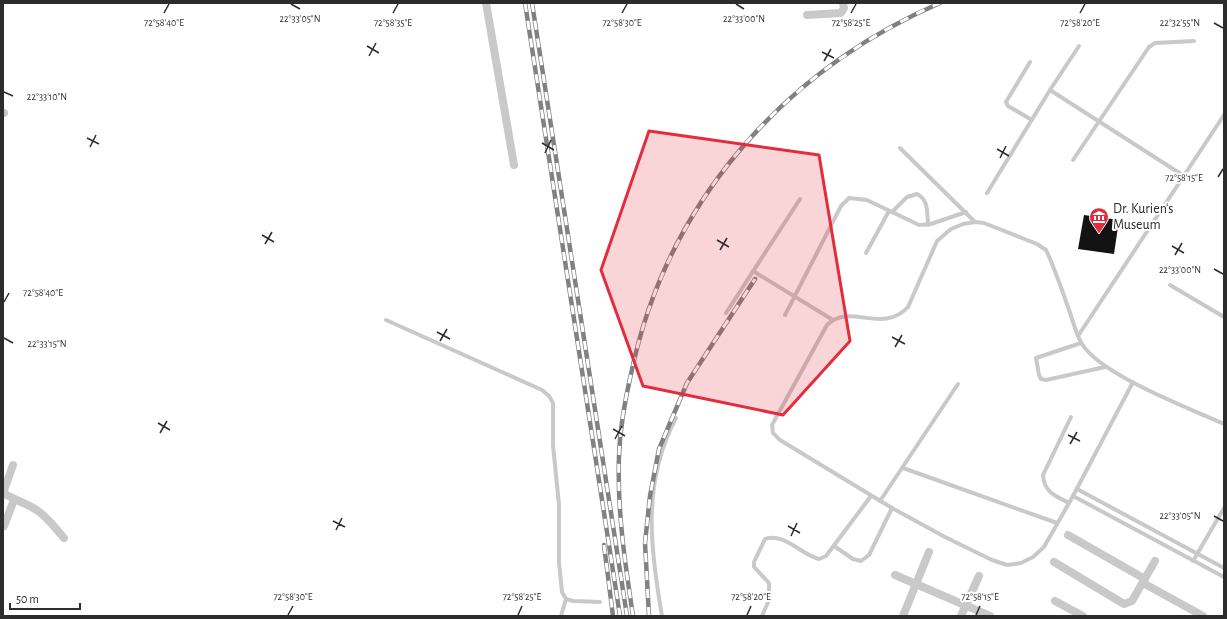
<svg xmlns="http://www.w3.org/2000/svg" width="1227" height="619" viewBox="0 0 1227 619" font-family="'Alegreya Sans',sans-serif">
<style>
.building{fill:#131313}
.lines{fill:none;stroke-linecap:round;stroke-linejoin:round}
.lane{stroke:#c9c9c9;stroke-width:4}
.street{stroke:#c9c9c9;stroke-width:8}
.rail-casing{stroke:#818181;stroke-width:4.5}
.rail{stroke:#fff;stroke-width:3;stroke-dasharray:9;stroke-linecap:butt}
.marked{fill:#e32d3d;fill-opacity:0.2;stroke:#e32d3d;stroke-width:3;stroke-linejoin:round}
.ticks{fill:none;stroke:#2c2c2c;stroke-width:1.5}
.labels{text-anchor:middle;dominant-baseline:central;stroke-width:4;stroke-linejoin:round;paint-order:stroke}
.poi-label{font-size:14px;fill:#2c2c2c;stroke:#fff;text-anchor:start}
.ticks-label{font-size:10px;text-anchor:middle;fill:#2c2c2c;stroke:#fff;stroke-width:4;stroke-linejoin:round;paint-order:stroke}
</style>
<rect width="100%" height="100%" fill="#fff"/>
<polygon class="building" points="1084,215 1119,220 1114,254 1078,249"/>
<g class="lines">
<g class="lane">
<polyline points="1030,62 1006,102 1008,106 1032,120"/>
<polyline points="1050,90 1079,46"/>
<polyline points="900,148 975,222"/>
<polyline points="1073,160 1149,47 1155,43 1194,41"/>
<polyline points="987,193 1050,90 1184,176"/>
<path d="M892,212L907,197L917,194C929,200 927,213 928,225"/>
<polyline points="866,253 889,211"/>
<polyline points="753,271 833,320"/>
<polyline points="1170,285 1224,317"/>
<polyline points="726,313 800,199"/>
<polyline points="785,315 841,206 849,198 867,200 919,225 931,224 966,212"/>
<polyline points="386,320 542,390 549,396 553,403 553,445 559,505 559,563 562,592 566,599 573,601 600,602"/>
<polyline points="1078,336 1224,115"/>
<polyline points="1081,343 1036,358 1039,375 1041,379 1046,380 1105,367"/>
<path d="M1133,382L1073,496L1044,547L1033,557L1021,563L1007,565L992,560L945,537L892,508L780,440L773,433L772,425L827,325C850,302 882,335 908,307L937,241L951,229L963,224L975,222L984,223L1037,244L1046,250C1055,269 1062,290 1069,310C1073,321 1076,334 1082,344C1101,375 1189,408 1224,424"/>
<polyline points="903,468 1057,523"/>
<polyline points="1077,489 1224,568"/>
<polyline points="1073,496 1224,577"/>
<polyline points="880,501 958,384"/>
<path d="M1069,503C1055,496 1044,492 1043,475L1071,417"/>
<polyline points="834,546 853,559 861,561 869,555 892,508"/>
<polyline points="1193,561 1224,508"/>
<polyline points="561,616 566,599"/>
<path d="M662,616C650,547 642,482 676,418"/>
<path d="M762,616L769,600V583L754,567V562L765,539C783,532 802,555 819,559L826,556L871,496"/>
</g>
<g class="street">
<polyline points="486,3 514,165"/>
<polyline points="807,15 841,13 844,8 843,3"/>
<polyline points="3,113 4,113"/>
<path d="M3,493C13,499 25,503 35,509C47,516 55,528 64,538"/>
<polyline points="3,493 13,465"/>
<polyline points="4,526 14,500"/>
<polyline points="1068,535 1145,579"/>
<polyline points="1054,562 1124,604 1132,601 1155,561"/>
<polyline points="895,575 990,616"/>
<polyline points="1143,583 1203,616"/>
<polyline points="1055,601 1083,616"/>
<polyline points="903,616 929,552"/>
<polyline points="961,616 979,576"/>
</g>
<defs>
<g id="rail">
<polyline points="525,3 620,616"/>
<polyline points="532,3 627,616"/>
<polyline points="604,545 613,616"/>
<path d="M633,616C625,563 617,510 619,456C620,428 625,400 631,374C666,204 783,71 940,3"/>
<polyline points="649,616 645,543 650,496 659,449 687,383 755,279"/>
</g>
</defs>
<use href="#rail" class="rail-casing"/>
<use href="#rail" class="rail"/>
</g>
<path class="marked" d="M649,131L819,155L850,341L783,415L643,386L601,270Z"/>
<path class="ticks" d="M291,4L300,9M736,4L744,9M164,13L169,4M393,13L398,4M622,13L627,4M851,13L856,4M1080,13L1085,4M1214,23L1223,28M367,46L379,53M822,52L834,58M369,56L376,43M824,61L831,49M4,92L13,96M87,138L99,144M542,143L554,150M90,147L96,135M997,149L1009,156M545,153L551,140M1000,158L1006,146M1218,177L1223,169M262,235L274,242M717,240L729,247M265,244L272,232M1172,246L1184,253M720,250L727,238M1175,255L1182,243M1214,269L1223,274M4,302L9,293M437,332L450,339M892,337L905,344M4,338L13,343M440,341L447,329M895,347L902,335M158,423L170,430M613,429L625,436M160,433L167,421M1068,435L1080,441M615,439L622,426M1070,444L1077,432M1214,516L1223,521M333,521L345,527M788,526L800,533M336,530L342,518M791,536L797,523M288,615L293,606M518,615L522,606M747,615L751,606M976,615L980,606"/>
<defs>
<symbol id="museum-pin" viewBox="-11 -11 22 30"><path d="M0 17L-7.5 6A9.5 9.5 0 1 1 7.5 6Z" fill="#e32d3d" stroke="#fff"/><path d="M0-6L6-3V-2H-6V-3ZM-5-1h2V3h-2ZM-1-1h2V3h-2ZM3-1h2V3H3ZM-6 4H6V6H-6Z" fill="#fff"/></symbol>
</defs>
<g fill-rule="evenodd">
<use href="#museum-pin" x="1088" y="206" width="22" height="30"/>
</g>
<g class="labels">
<g class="poi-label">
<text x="1113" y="209">Dr. Kurien's<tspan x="1113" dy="16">Museum</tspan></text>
</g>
</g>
<g class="ticks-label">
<text x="300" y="22">22°33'05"N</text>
<text x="744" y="22">22°33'00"N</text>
<text x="1180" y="26">22°32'55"N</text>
<text x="164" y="26">72°58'40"E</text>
<text x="393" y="26">72°58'35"E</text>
<text x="622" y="26">72°58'30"E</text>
<text x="851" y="26">72°58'25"E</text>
<text x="1080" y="26">72°58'20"E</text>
<text x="47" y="100">22°33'10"N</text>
<text x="1184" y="181">72°58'15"E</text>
<text x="1180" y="273">22°33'00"N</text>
<text x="43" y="296">72°58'40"E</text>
<text x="47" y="347">22°33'15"N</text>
<text x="1180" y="519">22°33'05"N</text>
<text x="293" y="600">72°58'30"E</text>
<text x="522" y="600">72°58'25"E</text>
<text x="751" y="600">72°58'20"E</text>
<text x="980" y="600">72°58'15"E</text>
</g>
<rect width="1227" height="619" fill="none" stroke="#2c2c2c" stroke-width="8"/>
<path d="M10 603v6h70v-6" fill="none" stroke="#2c2c2c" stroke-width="2"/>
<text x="16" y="603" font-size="12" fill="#2c2c2c" stroke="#ffffff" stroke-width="3" paint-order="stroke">50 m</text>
</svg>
